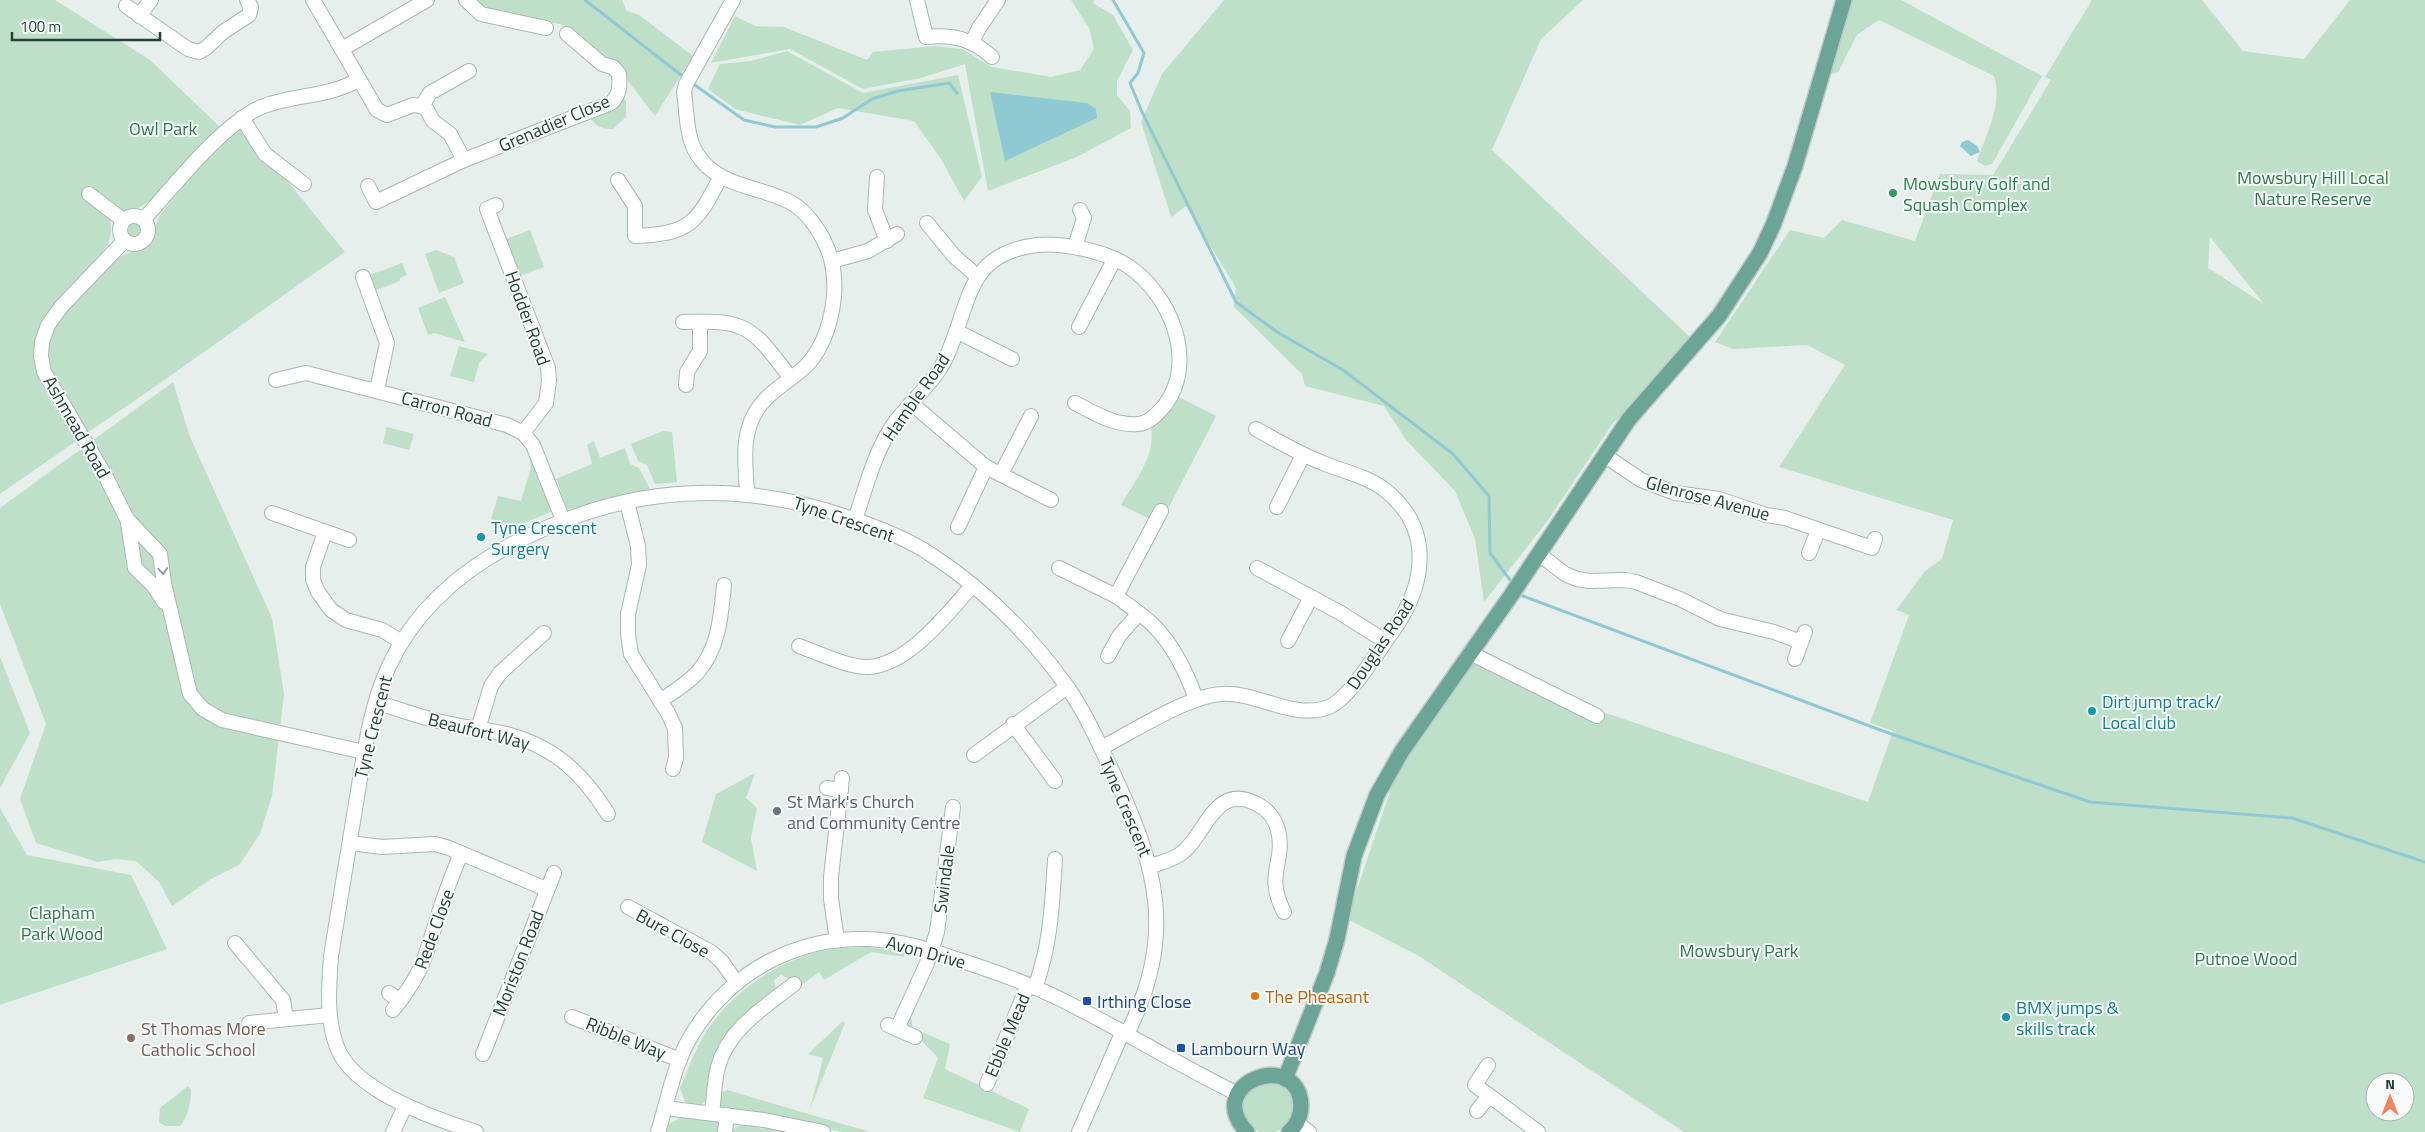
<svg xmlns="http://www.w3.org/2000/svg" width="2425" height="1132" viewBox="0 0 2425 1132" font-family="'Titillium Web',sans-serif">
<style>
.green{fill:#bfe0c8;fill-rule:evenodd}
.water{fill:#8ec9d4}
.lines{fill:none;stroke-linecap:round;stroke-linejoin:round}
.stream{stroke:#8ec9d4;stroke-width:3}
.minor-casing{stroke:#a8b8b2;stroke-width:16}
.major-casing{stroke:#c2cac8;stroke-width:18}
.minor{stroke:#fff;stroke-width:14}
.major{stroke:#6aa596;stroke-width:15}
.oneway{stroke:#92a09c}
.leisure-dot{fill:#2e9e5b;stroke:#f7fbf9;stroke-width:2}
.culture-dot{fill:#0f9aa8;stroke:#f7fbf9;stroke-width:2}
.worship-dot{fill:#6b7280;stroke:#f7fbf9;stroke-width:2}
.food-dot{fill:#e8710a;stroke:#f7fbf9;stroke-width:2}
.transit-dot{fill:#1a4fb4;stroke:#f7fbf9;stroke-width:2}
.education-dot{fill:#8d6e63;stroke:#f7fbf9;stroke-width:2}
.labels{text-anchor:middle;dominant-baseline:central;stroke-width:4;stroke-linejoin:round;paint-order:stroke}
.street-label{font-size:18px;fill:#24423a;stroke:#f7fbf9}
.park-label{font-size:18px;fill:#2d7a4b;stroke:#f7fbf9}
.leisure-label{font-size:18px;fill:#27864d;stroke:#f7fbf9;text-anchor:start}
.culture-label{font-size:18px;fill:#0d838f;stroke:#f7fbf9;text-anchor:start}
.worship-label{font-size:18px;fill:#5b616d;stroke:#f7fbf9;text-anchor:start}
.food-label{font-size:18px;fill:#c56008;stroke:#f7fbf9;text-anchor:start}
.transit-label{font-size:18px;fill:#164399;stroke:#f7fbf9;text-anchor:start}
.education-label{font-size:18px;fill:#785e54;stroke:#f7fbf9;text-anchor:start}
</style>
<rect width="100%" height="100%" fill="#e6efeb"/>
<g class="green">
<path d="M0,0H55L150,60L221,128C200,150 170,189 145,204C136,210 128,211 119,211L110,222C122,271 14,301 38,375C43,392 66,424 76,441L0,494Z"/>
<polygon points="470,0 622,0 627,11 639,15 693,56 655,116 621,72 564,25 490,11"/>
<polygon points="1071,0 1094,0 1093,3 1113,15 1133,50 1117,81 1117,95 1130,111 1131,128 1077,157 988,191 965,64 921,78 863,89 790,49 711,63 735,16 755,26 784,27 867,60 873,52 935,46 962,49 992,67 1051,77 1080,70 1094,49 1089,28"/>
<polygon points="1224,0 1583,0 1541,39 1492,150 1691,338 1611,426 1546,523 1484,602 1475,539 1455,491 1407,441 1384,406 1305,386 1302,374 1234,307 1236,288 1186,206 1171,217 1141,122 1162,74"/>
<path d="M1849,0H1901L2042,76L1992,164L1985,166L1977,161C1986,135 2003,104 1994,76L1879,20L1857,35L1838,72L1826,76Z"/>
<path d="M2092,0H2202L2243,51L2304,59L2350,0H2425V1132H1684L1419,956L1347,919L1397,771L1482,649L1543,683L1600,711L1868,802L1893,731L1870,723L1909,615L1896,610L1925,571L1942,559L1953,520L1779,467L1845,365L1807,345L1733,349L1715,342L1790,230L1824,238L1842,220L1915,241L1940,174L1993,175L2051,80L2045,77ZM2210,237L2264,304L2208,268ZM2375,1082H2405V1112H2375Z"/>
<polygon points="787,51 863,93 958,75 982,177 964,201 941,159 914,121 838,108 800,125 735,109 708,89 720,64 751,61"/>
<path d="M621,99L626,100V117L613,129C602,129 596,127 590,117Z"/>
<path d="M242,125L345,252C259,312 175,374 87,433L60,391L49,364V344L56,324L74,301L119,257L145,246L150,240L159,216L195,172Z"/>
<circle cx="133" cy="230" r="10"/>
<polygon points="530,230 544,267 517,277 503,240"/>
<polygon points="436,250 454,257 464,283 439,293 425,254"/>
<polygon points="402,263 407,275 400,278 400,281 374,291 367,276"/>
<polygon points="445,297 465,342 434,333 428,335 418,308"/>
<polygon points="459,346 488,354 479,363 474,382 450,376"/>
<polygon points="173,382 190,437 272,618 284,694 272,796 260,834 239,865 211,879 172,906 159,882 136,861 115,859 98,862 36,843 20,799 46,724 0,604 0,508"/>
<path d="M1177,396L1216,416L1168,509L1158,504L1150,519L1121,505C1135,481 1156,456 1151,427L1170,410Z"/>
<polygon points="387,427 414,434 409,450 383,443"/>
<polygon points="663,431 672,432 677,482 655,484 647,465 638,461 631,444"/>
<polygon points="594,441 600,458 625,448 630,464 639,468 651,491 575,510 567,508 556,479 592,464 587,445"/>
<polygon points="530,456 553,511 515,527 491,519 498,496 521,501 531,468"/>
<polygon points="0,657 30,733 0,788"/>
<polygon points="755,773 746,798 757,808 751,838 757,871 702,842 716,794"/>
<polygon points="0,808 27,855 131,875 167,949 0,1005"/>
<path d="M867,947L905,952L904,957L871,952L824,980L819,972L802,985L794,977L790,979L781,975L774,980L776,990C754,1009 726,1027 715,1056C710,1068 711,1085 709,1098L698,1107L685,1102L680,1088C686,1075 691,1060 698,1046C723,997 778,957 833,949C844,947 856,948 867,947Z"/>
<polygon points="910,1011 913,1028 950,1044 945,1069 1029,1109 1020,1132 923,1098 938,1058 906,1024"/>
<polygon points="843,1021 845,1023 810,1109 823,1058 808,1054"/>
<circle cx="1267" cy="1107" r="26"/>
<path d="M188,1086L191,1090C191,1101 188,1118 180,1126H165L159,1122L160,1108Z"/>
<polygon points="727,1090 870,1132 842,1132 779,1118 723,1109 719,1105 720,1093"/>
<polygon points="684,1115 718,1120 722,1132 665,1132 666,1126"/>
<polygon points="742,1121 755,1123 758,1128 763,1129 768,1124 803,1132 730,1132 730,1129 734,1129 741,1125"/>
</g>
<g class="water">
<polygon points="990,92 1087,103 1096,109 1097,118 1005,161"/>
<polygon points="1968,140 1977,146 1980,152 1971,156 1960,146 1962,142"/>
</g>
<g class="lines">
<g class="stream">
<polyline points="585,0 685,78"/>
<polyline points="1113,0 1144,53 1138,73 1130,83 1142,112 1236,302 1277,332 1343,370 1453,454 1489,496 1490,553 1513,584"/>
<polyline points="692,83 744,120 775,127 816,127 843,118 872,99 898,91 949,83 957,93"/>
<polyline points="1519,591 1523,596 1883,731 2090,802 2292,818 2425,862"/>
</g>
<defs>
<g id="minor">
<polyline points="313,0 377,110 387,115 413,105 422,106 427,110 433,121 450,134 464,160"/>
<polyline points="466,0 481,14 546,28"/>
<path d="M733,0L686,84L684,92C687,112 686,137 697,154C717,187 760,186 790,202C810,213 825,238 831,259C840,293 830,341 806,366C789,382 765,393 754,415C741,439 746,468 747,493"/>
<path d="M917,0L926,37C953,34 972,39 992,57"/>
<polyline points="126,6 188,49 199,52 206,48 223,32 249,15 251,7 247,0"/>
<polyline points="139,16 151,0"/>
<polyline points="972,42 979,28 998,0"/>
<polyline points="342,49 427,0"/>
<polyline points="422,106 430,93 469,71"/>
<polyline points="242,118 265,154 304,184"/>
<polyline points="877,177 875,210 887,241"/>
<path d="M618,180L635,206V236C690,234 697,223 721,176"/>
<path d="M368,186L376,202L464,160L611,103C620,95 620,85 619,74L613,67L602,64L567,34"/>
<polyline points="89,194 123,220"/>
<polyline points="496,205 487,209 548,368 549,381 546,403 523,433"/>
<circle cx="134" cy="230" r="14"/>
<path d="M144,219C173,187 221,126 259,108C291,94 327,98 358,80"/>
<polyline points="927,223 954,256 978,277"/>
<polyline points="124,241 61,307 48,325 42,342 41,356 44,372 106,477 127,519 160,554 164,583 190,694 203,709 222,720 364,752"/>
<polyline points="1075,247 1084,218 1080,210"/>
<polyline points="832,261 868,251 897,234"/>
<polyline points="363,277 387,343 377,390"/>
<path d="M683,322C701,322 721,320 738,326C760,333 776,360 790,377"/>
<polyline points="1079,327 1114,260"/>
<polyline points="958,332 1012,359"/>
<polyline points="276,380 306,373 507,425 523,433 533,445 563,520"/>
<polyline points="686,385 687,372 700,351 700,322"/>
<polyline points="911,403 986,467 1051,500"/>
<polyline points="1604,455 1641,480 1675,493 1719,499 1766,515 1785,518 1872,548 1875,539"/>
<polyline points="1001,474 1031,416"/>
<polyline points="627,502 638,546 639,565 628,614 628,634 631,654 668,713 675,728 676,758 673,769"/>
<polyline points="1277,507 1303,455"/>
<path d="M1161,511L1116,596C1129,606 1145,616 1156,628C1175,648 1187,674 1196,699"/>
<polyline points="272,513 349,540"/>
<path d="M855,520C866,487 875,450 895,422C908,405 925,390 937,373C959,343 963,287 988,265C1009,246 1041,242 1067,246C1087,249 1111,255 1128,266C1170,294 1198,361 1165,405C1158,413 1150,423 1138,424C1115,426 1094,413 1075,403"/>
<polyline points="128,523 135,568 153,585 164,602"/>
<polyline points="958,527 986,467"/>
<polyline points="325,532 313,567 313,580 318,592 331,610 346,620 382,630 402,642"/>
<polyline points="1809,553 1818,531"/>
<polyline points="1539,554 1565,574 1577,579 1589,581 1625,580 1636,582 1680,599 1720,619 1774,632 1801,642"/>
<polyline points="1059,568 1116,596"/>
<polyline points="1257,568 1311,597"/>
<polyline points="1288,641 1311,597 1339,612 1385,641"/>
<path d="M799,646C819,653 849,668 869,667C909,664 947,614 972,586"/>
<polyline points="1470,653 1597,716"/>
<polyline points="1108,656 1119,636 1139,613"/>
<polyline points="1795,659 1805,632"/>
<path d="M660,701C673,692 687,684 697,673C719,649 721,615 724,585"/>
<path d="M376,702C398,709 420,717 442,722C464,728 488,729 510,735C556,748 583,774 608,814"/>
<polyline points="1013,724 1055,781"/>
<polyline points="478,729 491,686 500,673 544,633"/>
<path d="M1101,748C1132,732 1188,696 1221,694C1257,691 1295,722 1331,706C1352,695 1380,648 1395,628C1426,582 1433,528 1385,490C1367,476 1344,472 1323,463C1299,454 1278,441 1256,429"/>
<polyline points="974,755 1067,687"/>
<polyline points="827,788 841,790"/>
<polyline points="350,843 382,847 435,844 449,848 546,889"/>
<path d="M1151,866C1160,863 1171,860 1179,855C1206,838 1213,781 1257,804C1267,809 1275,819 1278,830C1286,862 1264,874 1284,912"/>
<polyline points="628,907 711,952 722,962 737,983"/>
<polyline points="837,940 831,899 831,877 842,778"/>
<polyline points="235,943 283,1000 286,1019"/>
<path d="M1035,988C1051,943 1052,906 1055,859"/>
<polyline points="389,993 400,1001"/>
<path d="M393,1010C422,974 425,958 438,916C444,895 453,874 461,853"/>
<polyline points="572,1017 680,1060"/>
<polyline points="249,1023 329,1015"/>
<polyline points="888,1025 915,1037"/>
<polyline points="897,1029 927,963 937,932 953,807"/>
<polyline points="483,1054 554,873"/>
<polyline points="1488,1065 1475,1085 1538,1132"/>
<polyline points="987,1084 1028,985"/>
<polyline points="665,1108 764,1120 823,1132"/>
<polyline points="1477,1111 1489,1096"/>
<path d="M712,1113C714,1098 714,1082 718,1067C728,1029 765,1007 794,984"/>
<polyline points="1297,1123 1309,1132"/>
<polyline points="393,1132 405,1106"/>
<path d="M476,1132C435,1119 353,1091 337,1047C326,1018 329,987 331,956C339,905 348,854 356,803C364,757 369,708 389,666C420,599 480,556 546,528C646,484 747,482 850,518C877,527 906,538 930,554C984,589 1031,636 1068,688C1086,714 1099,744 1113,773C1158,869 1176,935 1127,1034"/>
<path d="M658,1132C668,1100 674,1064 691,1036C711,1002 742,974 776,958C805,944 836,938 868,939C898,940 927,949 956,959C994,971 1033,985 1068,1003C1126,1032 1180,1066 1238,1094"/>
<polyline points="725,1132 727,1115"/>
<polyline points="1079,1132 1123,1031"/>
</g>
<g id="major">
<polyline points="1285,1079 1327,973 1337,939 1354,856 1377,795 1402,751 1512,594 1629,419 1719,316 1760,253 1774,223 1795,166 1844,0"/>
<path d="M1247,1132C1201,1083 1298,1048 1301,1105C1301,1115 1297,1125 1289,1132"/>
</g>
</defs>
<use href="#minor" class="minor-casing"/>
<use href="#major" class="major-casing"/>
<use href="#minor" class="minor"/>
<use href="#major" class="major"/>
</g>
<defs><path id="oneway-chevron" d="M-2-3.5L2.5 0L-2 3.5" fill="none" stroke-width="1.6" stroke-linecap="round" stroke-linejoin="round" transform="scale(1.25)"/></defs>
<use class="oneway" href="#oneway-chevron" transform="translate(163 571) rotate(85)"/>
<circle class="leisure-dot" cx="1893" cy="193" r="5"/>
<g class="culture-dot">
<circle cx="481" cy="537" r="5"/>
<circle cx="2092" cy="711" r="5"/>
<circle cx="2006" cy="1017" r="5"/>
</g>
<circle class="worship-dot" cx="777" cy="811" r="5"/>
<circle class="food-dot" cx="1255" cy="996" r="5"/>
<g class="transit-dot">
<rect x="1082" y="996" width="10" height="10" rx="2.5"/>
<rect x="1176" y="1043" width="10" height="10" rx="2.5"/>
</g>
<circle class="education-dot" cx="131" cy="1038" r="5"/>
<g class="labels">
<g class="street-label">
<text transform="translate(554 123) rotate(-23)">Grenadier Close</text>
<text transform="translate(528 318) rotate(70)">Hodder Road</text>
<text transform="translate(916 397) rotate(-55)">Hamble Road</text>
<text transform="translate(447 409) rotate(15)">Carron Road</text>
<text transform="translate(77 427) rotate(60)">Ashmead Road</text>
<text transform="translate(1708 498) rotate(15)">Glenrose Avenue</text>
<text transform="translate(844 519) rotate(19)">Tyne Crescent</text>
<text transform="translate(1380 644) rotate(-56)">Douglas Road</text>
<text transform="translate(373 727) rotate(-76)">Tyne Crescent</text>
<text transform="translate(479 731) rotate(14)">Beaufort Way</text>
<text transform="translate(1126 807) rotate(67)">Tyne Crescent</text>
<text transform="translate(944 879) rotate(-83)">Swindale</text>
<text transform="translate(434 929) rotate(-70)">Rede Close</text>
<text transform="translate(673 933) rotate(29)">Bure Close</text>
<text transform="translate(926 952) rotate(15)">Avon Drive</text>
<text transform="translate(518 963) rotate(-69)">Moriston Road</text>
<text transform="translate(1007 1035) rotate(-67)">Ebble Mead</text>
<text transform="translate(626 1038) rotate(22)">Ribble Way</text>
</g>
<g class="park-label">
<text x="163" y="128">Owl Park</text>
<text x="2313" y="177">Mowsbury Hill Local<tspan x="2313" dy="21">Nature Reserve</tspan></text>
<text x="62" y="912">Clapham<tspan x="62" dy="21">Park Wood</tspan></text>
<text x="1739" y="950">Mowsbury Park</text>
<text x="2246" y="958">Putnoe Wood</text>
</g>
<g class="leisure-label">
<text x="1903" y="183">Mowsbury Golf and<tspan x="1903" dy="21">Squash Complex</tspan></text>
</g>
<g class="culture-label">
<text x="491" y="527">Tyne Crescent<tspan x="491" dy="21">Surgery</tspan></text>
<text x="2102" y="701">Dirt jump track/<tspan x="2102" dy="21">Local club</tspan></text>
<text x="2016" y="1007">BMX jumps &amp;<tspan x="2016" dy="21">skills track</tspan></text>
</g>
<g class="worship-label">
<text x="787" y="801">St Mark's Church<tspan x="787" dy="21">and Community Centre</tspan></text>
</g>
<g class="food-label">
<text x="1265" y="996">The Pheasant</text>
</g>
<g class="transit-label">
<text x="1097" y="1001">Irthing Close</text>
<text x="1191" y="1048">Lambourn Way</text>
</g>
<g class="education-label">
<text x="141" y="1028">St Thomas More<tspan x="141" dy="21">Catholic School</tspan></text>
</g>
</g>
<g transform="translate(2390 1097)"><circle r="24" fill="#f7fbf9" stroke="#a3b1ad"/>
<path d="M0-4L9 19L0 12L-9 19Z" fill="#f4845f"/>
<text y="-8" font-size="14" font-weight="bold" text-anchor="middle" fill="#24423a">N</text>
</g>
<path d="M12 32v8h148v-8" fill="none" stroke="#24423a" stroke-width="2.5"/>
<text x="20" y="32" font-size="15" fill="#24423a" stroke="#f7fbf9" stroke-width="4" paint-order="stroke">100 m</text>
</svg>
